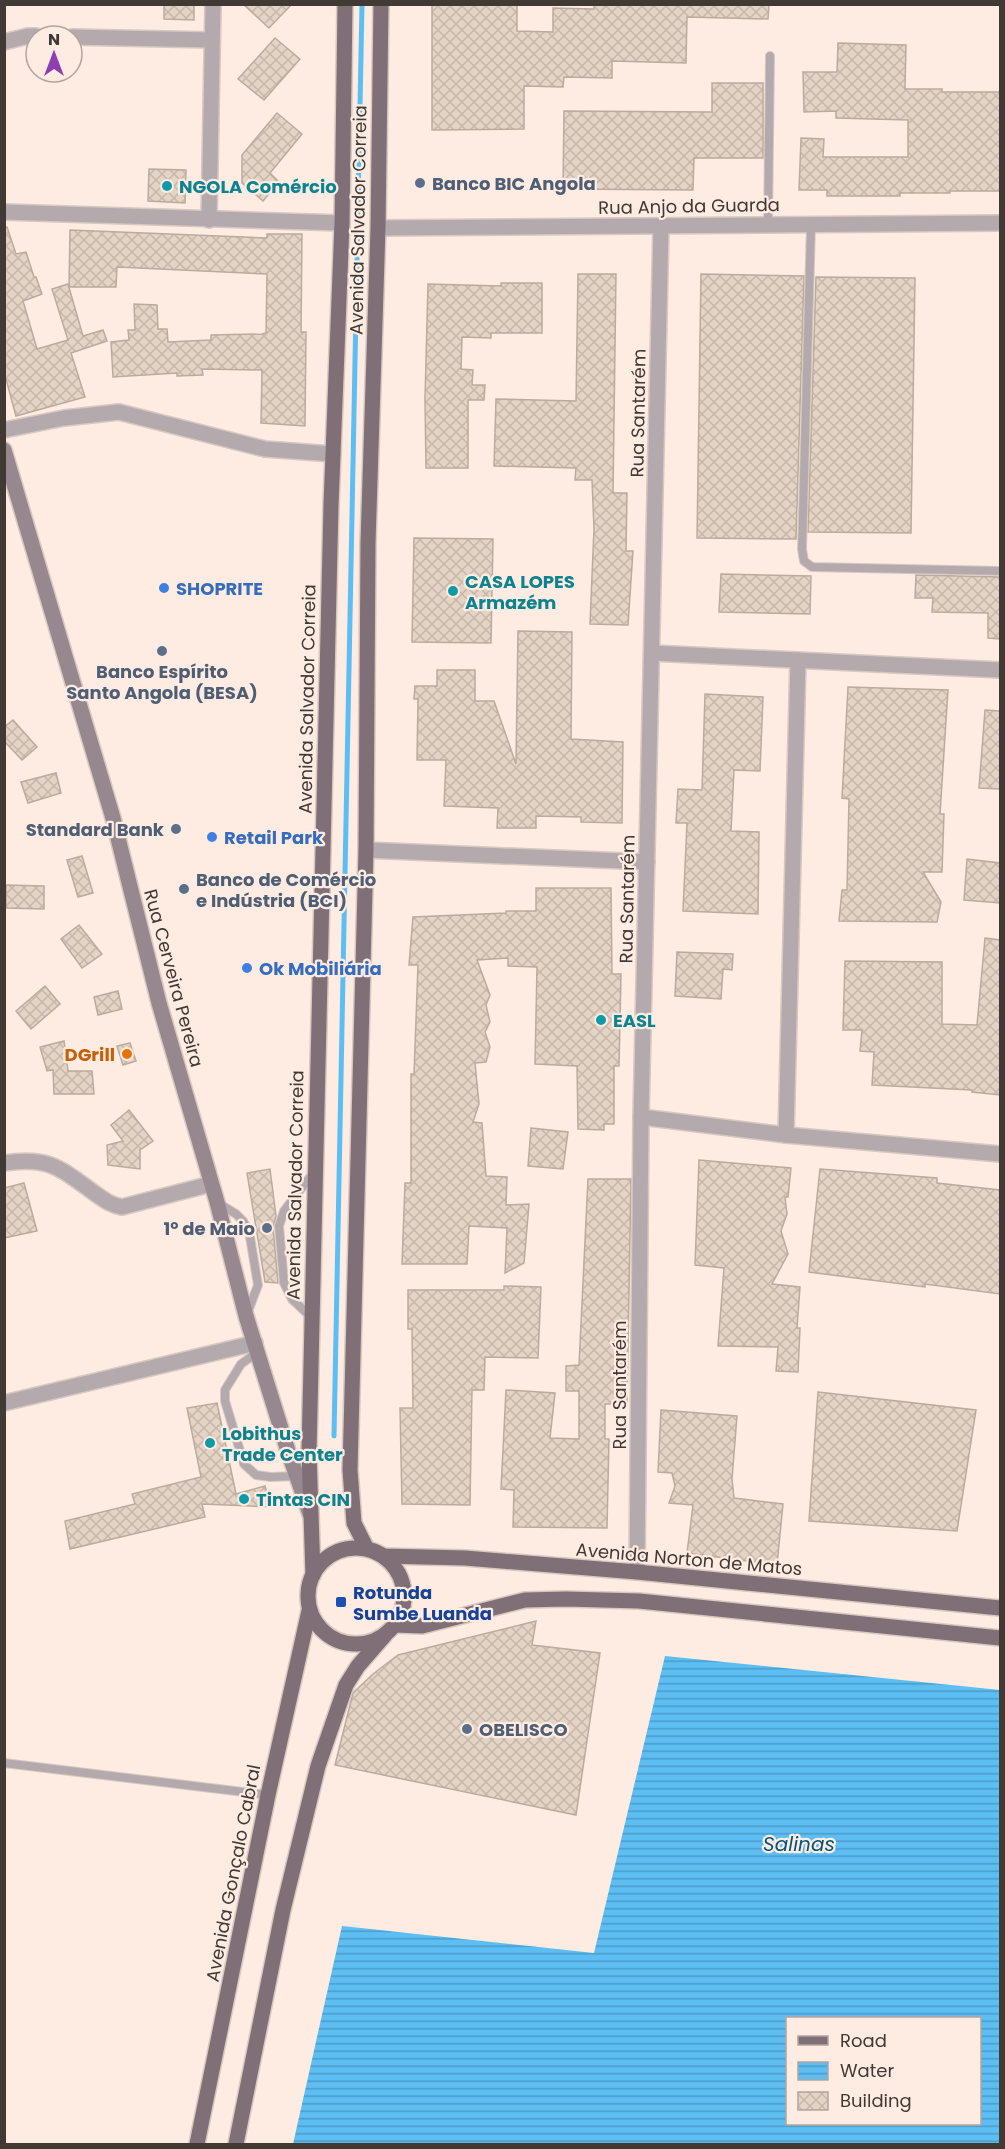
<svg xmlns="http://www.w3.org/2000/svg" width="1005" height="2149" viewBox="0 0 1005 2149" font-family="Poppins,sans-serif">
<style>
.water{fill:url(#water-rules);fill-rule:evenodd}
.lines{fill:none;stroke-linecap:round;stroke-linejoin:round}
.stream{stroke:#5cbef2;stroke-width:5}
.building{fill:url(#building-cross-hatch);stroke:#bbab9c;stroke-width:1.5}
.service-casing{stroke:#d8c8c0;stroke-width:10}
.minor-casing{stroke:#d8c8c0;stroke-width:18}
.secondary-casing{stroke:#d8c8c0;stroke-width:18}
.primary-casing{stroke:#d8c8c0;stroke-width:18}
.service{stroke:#b4aaae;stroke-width:8}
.minor{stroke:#b4aaae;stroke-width:15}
.secondary{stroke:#96888e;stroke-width:15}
.primary{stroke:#806f77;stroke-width:15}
.service-dot{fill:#5c6f8a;stroke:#feece3;stroke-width:2}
.culture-dot{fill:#0f9aa8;stroke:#feece3;stroke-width:2}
.shop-dot{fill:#3f7fe0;stroke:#feece3;stroke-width:2}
.food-dot{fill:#e8710a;stroke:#feece3;stroke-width:2}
.transit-dot{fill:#1a4fb4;stroke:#feece3;stroke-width:2}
.labels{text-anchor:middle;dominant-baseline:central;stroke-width:4.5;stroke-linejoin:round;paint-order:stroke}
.service-label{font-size:18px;font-weight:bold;fill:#4e5e75;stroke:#feece3;text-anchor:start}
.culture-label{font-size:18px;font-weight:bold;fill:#0d838f;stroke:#feece3;text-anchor:start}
.street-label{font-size:18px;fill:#413934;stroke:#feece3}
.shop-label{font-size:18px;font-weight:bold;fill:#366cbe;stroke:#feece3;text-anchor:start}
.food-label{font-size:18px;font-weight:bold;fill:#c56008;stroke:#feece3;text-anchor:end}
.transit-label{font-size:18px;font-weight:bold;fill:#164399;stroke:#feece3;text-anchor:start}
.water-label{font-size:20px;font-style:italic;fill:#025678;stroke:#feece3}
</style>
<defs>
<pattern id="water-rules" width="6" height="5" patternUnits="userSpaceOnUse" patternTransform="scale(1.5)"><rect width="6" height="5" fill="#5cbef2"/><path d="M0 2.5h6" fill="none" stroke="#4e9bc5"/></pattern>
<pattern id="building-cross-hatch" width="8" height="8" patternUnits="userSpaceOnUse" patternTransform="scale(1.5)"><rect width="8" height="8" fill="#e5d4c5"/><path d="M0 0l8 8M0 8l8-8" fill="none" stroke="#c6b7aa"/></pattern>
</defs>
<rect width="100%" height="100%" fill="#feece3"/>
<path class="water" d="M665,1656L1000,1690V2144H293L342,1926L594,1953ZM788,2018H980V2124H788Z"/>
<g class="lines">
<polyline class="stream" points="334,1436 362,4"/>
</g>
<g class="building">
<polygon points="164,4 194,4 194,20 164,19"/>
<polygon points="243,4 292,4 269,28"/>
<polygon points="432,4 517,4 517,31 553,32 553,8 594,9 594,4 769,4 768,19 687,17 686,63 612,61 612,78 564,77 563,87 524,86 524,129 432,130"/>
<polygon points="275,38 300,59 264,100 238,79"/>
<polygon points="838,43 906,45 905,89 942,89 942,92 1000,92 1000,191 950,191 950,193 900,193 900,196 827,196 827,190 799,190 801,138 824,139 823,157 908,157 908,120 836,118 836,111 804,112 803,72 837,72"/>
<polygon points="712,83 763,83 763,158 694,158 693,190 563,189 564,111 712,112"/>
<polygon points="277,113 302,134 270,173 279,182 263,201 242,183 242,155"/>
<polygon points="149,169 186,170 185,203 148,201"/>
<polygon points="4,227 7,227 16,254 26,252 34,277 36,277 42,294 23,301 37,349 68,340 52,289 68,284 83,336 103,330 107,341 71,353 85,397 16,416 4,372"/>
<polygon points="70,230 267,238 267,234 302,234 301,332 306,332 305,426 261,423 262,370 202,369 203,375 177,376 177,373 113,377 111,342 129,340 128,330 135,330 134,304 157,305 158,329 167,329 168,342 211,340 211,335 262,334 266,333 267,274 117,267 116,287 69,287"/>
<polygon points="578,274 616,274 613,493 627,493 626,551 633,551 628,625 590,624 594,529 592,480 575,480 576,468 494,466 496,399 576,401"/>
<polygon points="701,274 804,276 796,539 697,538"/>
<polygon points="816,277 915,278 911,533 808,532"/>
<polygon points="501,283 542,283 542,333 491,333 491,338 462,337 461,369 473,370 472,385 485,385 484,400 468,400 468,468 426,468 425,399 428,284 501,286"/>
<polygon points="414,538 493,539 491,643 412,642"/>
<polygon points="721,574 811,576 810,614 719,612"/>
<polygon points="916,575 1000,577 1000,639 988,638 988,613 932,612 933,598 915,598"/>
<polygon points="518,631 572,632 571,739 623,742 622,823 581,822 581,817 536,816 536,828 497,828 498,808 444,806 446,760 417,760 418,699 414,699 415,686 437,686 437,670 475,670 475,701 494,701 516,764"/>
<polygon points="848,687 948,690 940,814 944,814 942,872 923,872 941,902 937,922 839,921 842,890 847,890 849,799 842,798"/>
<polygon points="705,694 763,697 760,771 734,770 731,831 759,832 758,914 683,911 687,823 676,823 678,789 702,790"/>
<polygon points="985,710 1000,711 1000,789 979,788"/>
<polygon points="13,720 37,747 22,760 4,741 4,727"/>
<polygon points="56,773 61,793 28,803 21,782"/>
<polygon points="82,856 93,893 78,897 67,860"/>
<polygon points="967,859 1000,863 1000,903 964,900"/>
<polygon points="6,885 44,886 44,909 6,908"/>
<polygon points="536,888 611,888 612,974 621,974 619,1066 614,1066 614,1124 604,1124 604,1130 578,1129 577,1066 535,1064 537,967 508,966 508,958 477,960 490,995 486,1005 490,1022 485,1032 490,1047 486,1062 475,1063 479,1104 473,1122 482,1123 486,1176 507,1177 506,1205 529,1204 524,1263 505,1273 507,1228 469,1226 467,1264 402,1264 405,1183 411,1183 411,1074 414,1074 418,965 409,965 413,917 506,913 506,911 536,911"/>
<polygon points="79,925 102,954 82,968 61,939"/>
<polygon points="985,938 1000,940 1000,1095 972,1092 972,1090 872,1085 874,1052 860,1051 862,1030 843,1030 845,961 942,962 942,1024 977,1025"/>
<polygon points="677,952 733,954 732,970 723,969 721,999 675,996"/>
<polygon points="45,986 60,1004 31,1029 16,1011"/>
<polygon points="118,991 122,1009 98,1015 94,997"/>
<polygon points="64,1041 68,1071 92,1071 94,1094 54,1094 53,1070 47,1071 40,1047"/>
<polygon points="130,1043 136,1061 123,1065 117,1046"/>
<polygon points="129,1110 153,1141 140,1150 140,1169 108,1165 107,1145 123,1141 111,1125"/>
<polygon points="531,1128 568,1132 563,1169 528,1166"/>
<polygon points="699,1160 791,1168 788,1197 785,1197 787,1214 781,1231 788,1254 772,1284 800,1287 797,1328 800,1328 798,1372 776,1371 778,1347 718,1346 724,1268 695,1265"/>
<polygon points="270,1169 276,1216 273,1227 278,1283 265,1282 247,1173"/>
<polygon points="820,1169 937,1178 937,1183 1000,1190 1000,1294 925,1284 925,1287 809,1272"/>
<polygon points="588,1179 631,1179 627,1404 605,1404 605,1439 609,1439 607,1528 513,1527 514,1490 501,1489 506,1390 555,1393 550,1438 579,1439 579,1391 566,1391 566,1366 579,1365"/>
<polygon points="24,1183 37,1231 4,1238 4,1188"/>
<polygon points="504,1286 541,1287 538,1358 485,1357 484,1390 472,1390 470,1505 402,1504 400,1408 413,1408 412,1329 408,1329 408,1290 504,1290"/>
<polygon points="818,1392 976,1410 957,1531 809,1521"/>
<polygon points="217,1403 236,1494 265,1486 271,1507 202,1504 205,1517 70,1549 65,1521 135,1504 132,1494 201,1477 187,1408"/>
<polygon points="661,1410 737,1416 732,1479 734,1498 783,1504 777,1565 687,1553 693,1505 669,1503 675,1486 672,1473 658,1472"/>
<polygon points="536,1621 532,1645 600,1653 576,1815 335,1765 353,1693 373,1674 398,1655"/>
</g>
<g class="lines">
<defs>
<g id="service">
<polyline points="768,225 770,56"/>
<polyline points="811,225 802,549 804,561 812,567 1000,571"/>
<polyline points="218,1203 236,1214 243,1221 249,1231 258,1285 247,1314"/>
<polyline points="312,1318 292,1299 284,1283 279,1226 284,1211 314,1172"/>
<polyline points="258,1352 241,1364 225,1390 225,1401 244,1464 256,1475 271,1477 297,1476"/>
<polyline points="4,1763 268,1795"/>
</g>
<g id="minor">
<polyline points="72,37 212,40"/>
<polyline points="4,42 28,36 36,36"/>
<polyline points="4,212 342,223"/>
<polyline points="209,220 213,4"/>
<polyline points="378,228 1000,223"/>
<polyline points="4,430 64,418 119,412 265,449 333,454"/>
<polyline points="652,653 1000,670"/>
<polyline points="366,850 647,862"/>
<polyline points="641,1117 786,1135 1000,1154"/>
<polyline points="786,1135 798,660"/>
<path d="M4,1163C48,1156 60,1168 93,1192C103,1199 110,1205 122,1207L211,1184"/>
<polyline points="4,1403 255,1343"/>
<polyline points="637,1572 641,1117 661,226"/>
</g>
<polyline id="secondary" points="4,450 113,818 159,1003 217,1202 246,1316 288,1451 310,1514"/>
<g id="primary">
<circle cx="356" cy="1596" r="48"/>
<polyline points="367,1549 354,1523 350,1470 366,850 368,543 378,228 381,4"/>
<polyline points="374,1551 384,1556 465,1558 637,1572 1000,1608"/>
<polyline points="313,1575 309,1452 331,505 342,223 345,4"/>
<polyline points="395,1625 422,1626 525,1600 566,1599 639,1601 1000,1638"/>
<polyline points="197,2144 268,1795 309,1611"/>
<polyline points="236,2144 283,1910 318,1766 346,1685 358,1666 385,1635"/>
</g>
</defs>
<use href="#service" class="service-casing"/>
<use href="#minor" class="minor-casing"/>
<use href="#secondary" class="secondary-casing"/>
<use href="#primary" class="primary-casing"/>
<use href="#service" class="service"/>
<use href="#minor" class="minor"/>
<use href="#secondary" class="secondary"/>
<use href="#primary" class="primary"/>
</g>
<g class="service-dot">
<circle cx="420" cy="183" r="6"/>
<circle cx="162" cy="651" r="6"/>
<circle cx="176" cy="829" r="6"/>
<circle cx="184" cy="889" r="6"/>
<circle cx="267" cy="1228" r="6"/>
<circle cx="467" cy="1729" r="6"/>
</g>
<g class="culture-dot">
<circle cx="167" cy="186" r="6"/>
<circle cx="453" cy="591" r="6"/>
<circle cx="601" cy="1020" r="6"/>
<circle cx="210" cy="1443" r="6"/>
<circle cx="244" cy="1499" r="6"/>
</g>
<g class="shop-dot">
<circle cx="164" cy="588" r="6"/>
<circle cx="212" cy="837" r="6"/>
<circle cx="247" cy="968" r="6"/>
</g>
<circle class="food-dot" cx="127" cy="1054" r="6"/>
<rect class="transit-dot" x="335" y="1596" width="12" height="12" rx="3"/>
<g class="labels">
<g class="service-label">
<text x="432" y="183">Banco BIC Angola</text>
<text x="162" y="671" text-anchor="middle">Banco Espírito<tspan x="162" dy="21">Santo Angola (BESA)</tspan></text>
<text x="164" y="829" text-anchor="end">Standard Bank</text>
<text x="196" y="879">Banco de Comércio<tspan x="196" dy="21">e Indústria (BCI)</tspan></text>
<text x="255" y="1228" text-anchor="end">1º de Maio</text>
<text x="479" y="1729">OBELISCO</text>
</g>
<g class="culture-label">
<text x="179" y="186">NGOLA Comércio</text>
<text x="465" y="581">CASA LOPES<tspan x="465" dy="21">Armazém</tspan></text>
<text x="613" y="1020">EASL</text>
<text x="222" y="1433">Lobithus<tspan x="222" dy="21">Trade Center</tspan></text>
<text x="256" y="1499">Tintas CIN</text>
</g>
<g class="street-label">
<text transform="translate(689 206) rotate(-1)">Rua Anjo da Guarda</text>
<text transform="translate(358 220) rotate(-89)">Avenida Salvador Correia</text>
<text transform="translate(638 413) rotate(-89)">Rua Santarém</text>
<text transform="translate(307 699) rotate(-89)">Avenida Salvador Correia</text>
<text transform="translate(627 899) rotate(-89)">Rua Santarém</text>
<text transform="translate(174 978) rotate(75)">Rua Cerveira Pereira</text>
<text transform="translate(295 1185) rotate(-89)">Avenida Salvador Correia</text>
<text transform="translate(619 1385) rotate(-90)">Rua Santarém</text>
<text transform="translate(689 1559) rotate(5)">Avenida Norton de Matos</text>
<text transform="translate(233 1873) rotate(-79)">Avenida Gonçalo Cabral</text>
</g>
<g class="shop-label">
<text x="176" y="588">SHOPRITE</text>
<text x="224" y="837">Retail Park</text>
<text x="259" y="968">Ok Mobiliária</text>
</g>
<g class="food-label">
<text x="115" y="1054">DGrill</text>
</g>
<g class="transit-label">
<text x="353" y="1592">Rotunda<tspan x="353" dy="21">Sumbe Luanda</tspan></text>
</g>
<g class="water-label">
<text x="799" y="1844">Salinas</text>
</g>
</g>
<rect width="1005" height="2149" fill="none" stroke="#413934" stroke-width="12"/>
<rect x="786" y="2017" width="195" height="108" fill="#feece3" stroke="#b2a49d" stroke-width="1.5"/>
<rect x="798" y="2036" width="30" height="9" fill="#806f77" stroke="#b2a49d" stroke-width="1.5"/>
<text x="840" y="2047" font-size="18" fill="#413934">Road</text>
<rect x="798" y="2062" width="30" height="18" fill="url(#water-rules)" stroke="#b2a49d" stroke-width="1.5"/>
<text x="840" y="2077" font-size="18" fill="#413934">Water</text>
<rect x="798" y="2092" width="30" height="18" fill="url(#building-cross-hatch)" stroke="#b2a49d" stroke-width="1.5"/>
<text x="840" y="2107" font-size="18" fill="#413934">Building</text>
<g transform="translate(54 54)"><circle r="28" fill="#feece3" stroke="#b2a49d" stroke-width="1.5"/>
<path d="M0-4.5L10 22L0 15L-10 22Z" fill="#8e3faf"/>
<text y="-9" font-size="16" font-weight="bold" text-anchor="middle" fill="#413934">N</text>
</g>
</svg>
